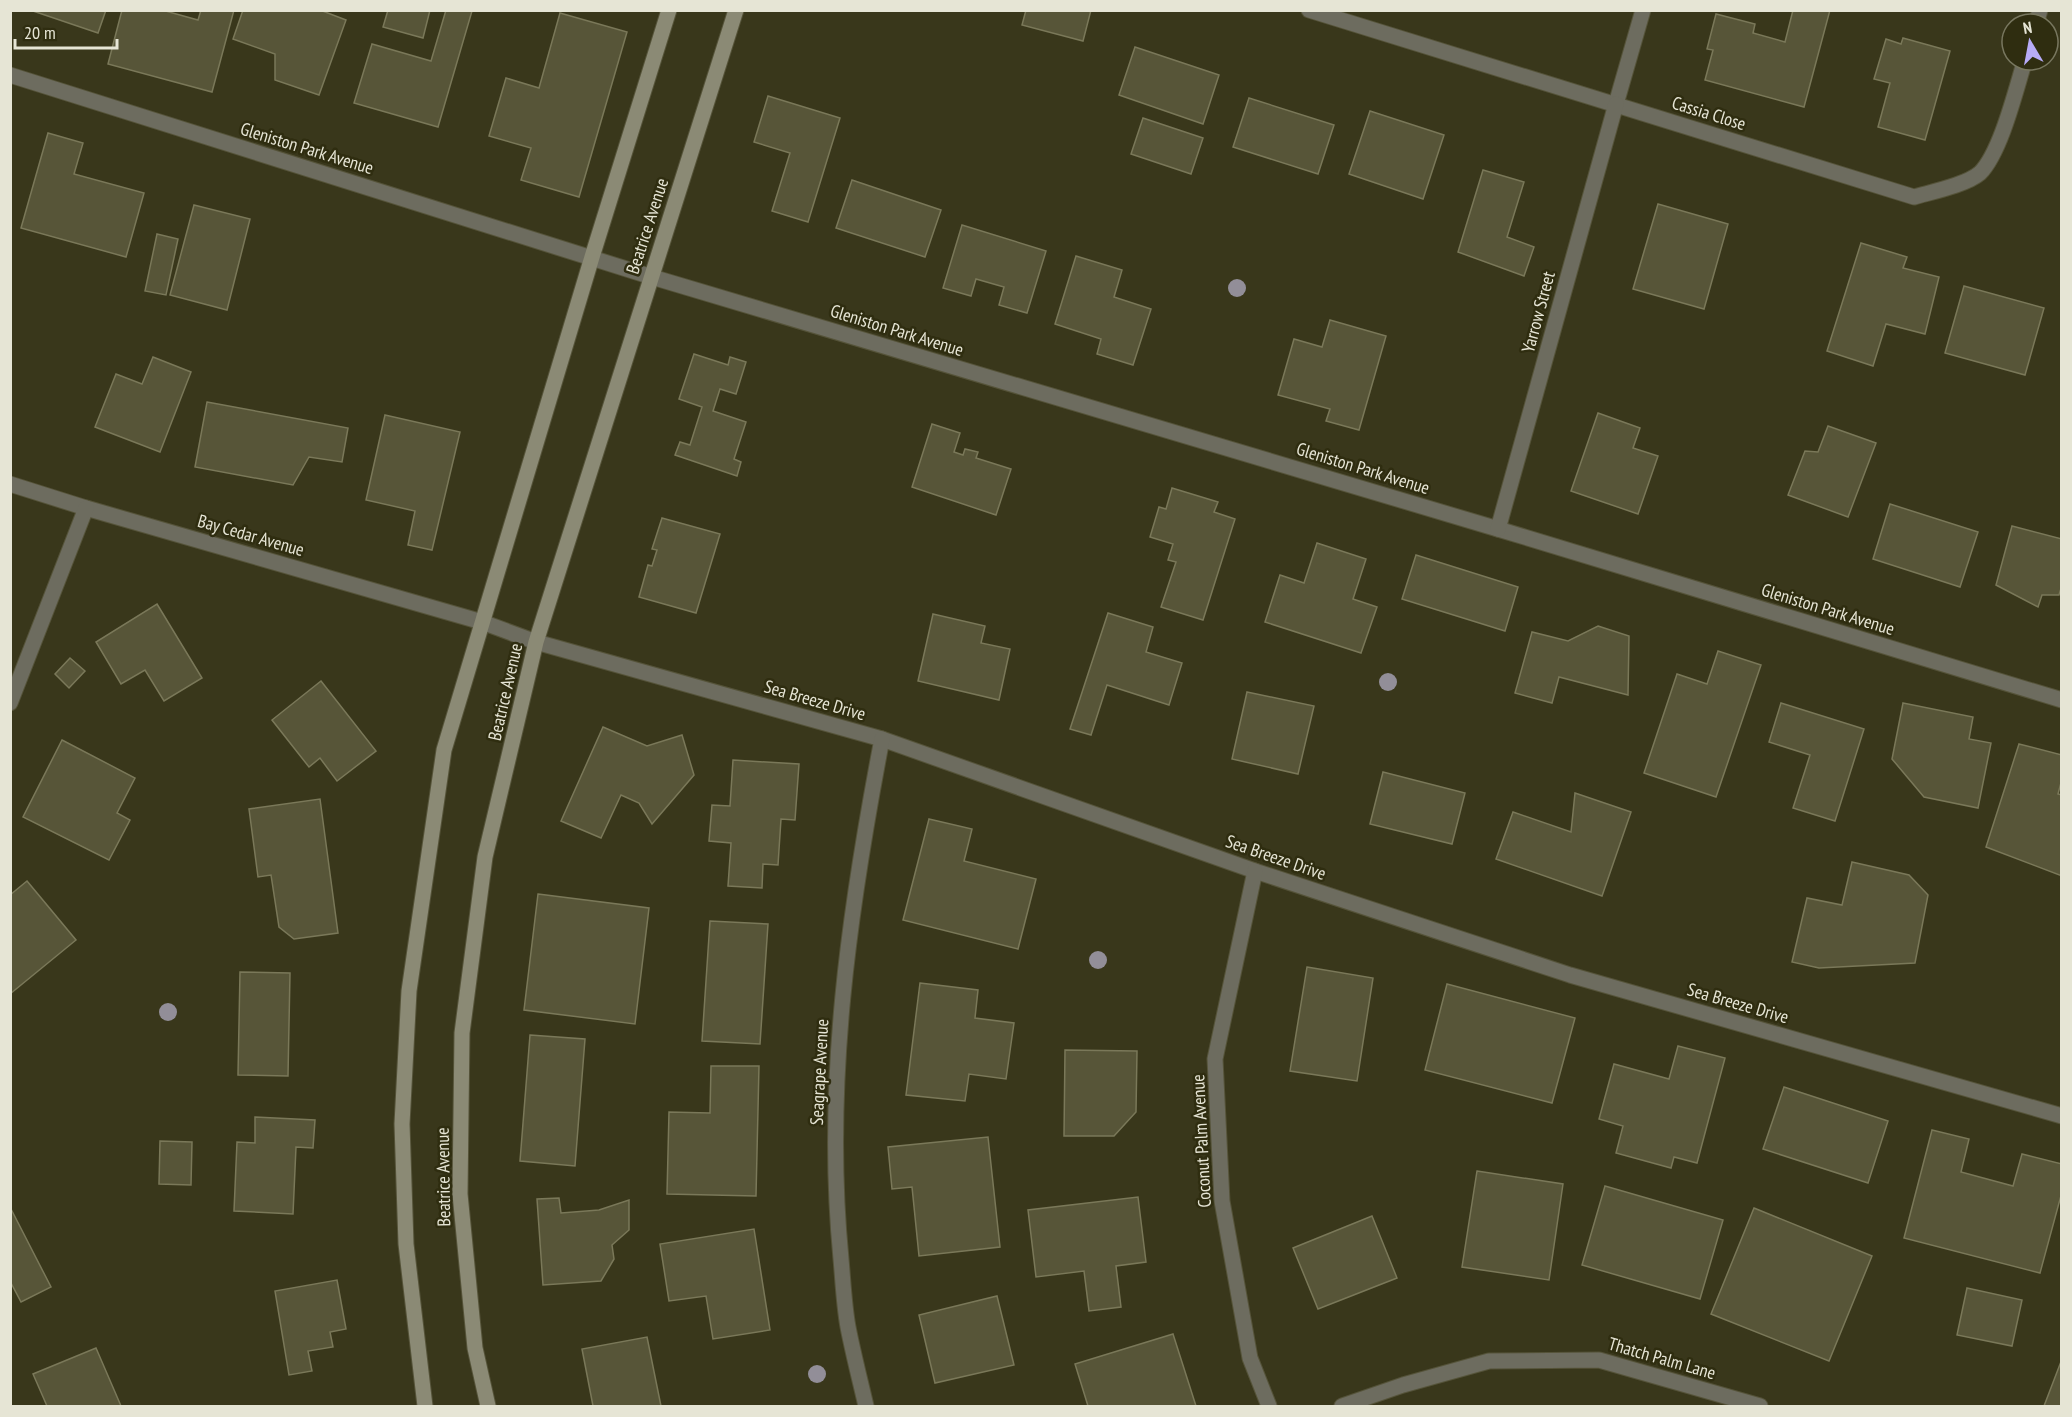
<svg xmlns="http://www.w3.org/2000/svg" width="2072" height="1417" viewBox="0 0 2072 1417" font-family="'PT Sans Narrow',sans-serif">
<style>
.building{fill:#575538;stroke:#7a7859;stroke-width:1.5}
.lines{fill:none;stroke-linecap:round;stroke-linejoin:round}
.service-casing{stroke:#555339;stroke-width:17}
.minor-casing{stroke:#555339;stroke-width:17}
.secondary-casing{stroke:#555339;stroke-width:17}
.service{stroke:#6d6c5f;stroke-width:15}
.minor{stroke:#6d6c5f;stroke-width:15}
.secondary{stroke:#8b8a75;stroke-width:15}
.tree{fill:#928e98}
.labels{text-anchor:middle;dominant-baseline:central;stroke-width:5;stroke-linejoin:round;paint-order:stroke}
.street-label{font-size:18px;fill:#e6e5d5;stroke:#2f2d10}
</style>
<rect width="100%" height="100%" fill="#39371b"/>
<g class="building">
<polygon points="30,10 106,10 98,33"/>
<polygon points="122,10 162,10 198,20 201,10 234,10 212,92 108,64"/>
<polygon points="243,10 320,10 346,20 319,95 275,80 275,54 233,39"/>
<polygon points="388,10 430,10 423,38 383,27"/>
<polygon points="446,10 472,11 438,127 354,103 372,44 431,61"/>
<polygon points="1026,10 1091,10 1083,41 1022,25"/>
<polygon points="1793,10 1830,10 1804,107 1705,80 1713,50 1707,49 1716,14 1755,24 1753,33 1785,42"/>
<polygon points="560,13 627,32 579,197 521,180 531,148 489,136 506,78 539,88"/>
<polygon points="1903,38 1950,51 1925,140 1878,127 1890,83 1874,79 1886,39 1901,44"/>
<polygon points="1135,47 1219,75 1203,124 1119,95"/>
<polygon points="768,96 840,118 808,222 772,211 790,153 754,142"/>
<polygon points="1249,98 1334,125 1318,174 1233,147"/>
<polygon points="1370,111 1444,135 1423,199 1349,174"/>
<polygon points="1143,118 1203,138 1191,174 1131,154"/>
<polygon points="48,133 83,143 74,174 144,193 126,257 21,228"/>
<polygon points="1483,170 1524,182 1507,237 1534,247 1524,276 1458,252"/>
<polygon points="852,180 941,210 925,257 836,228"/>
<polygon points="1658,204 1728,224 1704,309 1633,289"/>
<polygon points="194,205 250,219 227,310 170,295"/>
<polygon points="962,225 1046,251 1027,313 999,305 1004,287 976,279 971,296 943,288"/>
<polygon points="157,234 178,239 166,295 145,291"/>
<polygon points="1861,243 1907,257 1903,268 1939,277 1925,334 1886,324 1873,366 1827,351"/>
<polygon points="1076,256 1122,270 1114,297 1151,309 1133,365 1097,354 1101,339 1055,324"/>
<polygon points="1964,286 2044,308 2025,375 1945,353"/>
<polygon points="1330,320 1386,336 1359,430 1326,421 1330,409 1278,395 1294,339 1322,347"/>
<polygon points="694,354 728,365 730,357 746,362 736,394 720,389 713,411 746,422 734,459 741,462 737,476 675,455 680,442 690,445 702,407 679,399"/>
<polygon points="153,357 191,372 160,452 95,427 116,374 142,384"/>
<polygon points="207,402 348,428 342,462 309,457 293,485 195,467"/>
<polygon points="1598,413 1640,428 1633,448 1658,456 1638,514 1571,491"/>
<polygon points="385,415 460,432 432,550 408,545 415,511 366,500"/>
<polygon points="932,424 960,433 954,452 963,455 965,449 978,452 976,458 1011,469 996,515 912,487"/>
<polygon points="1828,426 1876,443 1848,517 1788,495 1805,451 1818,452"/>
<polygon points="1172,488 1218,502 1214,512 1235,519 1203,620 1161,607 1176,562 1168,560 1173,544 1150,537 1159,507 1166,509"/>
<polygon points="1890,504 1978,532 1960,587 1873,559"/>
<polygon points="662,518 720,534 696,613 639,597 648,565 652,566 657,550 652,549"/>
<polygon points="2012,526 2062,539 2062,585 2059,595 2042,595 2038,607 1996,585"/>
<polygon points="1317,543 1366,559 1353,599 1377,607 1361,653 1265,622 1280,575 1304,583"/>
<polygon points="1416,555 1518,587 1505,631 1402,599"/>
<polygon points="157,604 202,678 164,701 145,670 121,684 96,642"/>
<polygon points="1108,613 1153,627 1146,652 1182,663 1169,705 1107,685 1091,735 1070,729"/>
<polygon points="933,614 985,626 981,643 1010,649 999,700 918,681"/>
<polygon points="1598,626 1629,636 1628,695 1559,677 1552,703 1515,693 1532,632 1568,641"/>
<polygon points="1718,651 1761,665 1716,797 1644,773 1677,674 1707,684"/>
<polygon points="70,658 85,671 69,688 55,674"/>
<polygon points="321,681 376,751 337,781 320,758 309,767 272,720"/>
<polygon points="1247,692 1314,706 1298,774 1232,759"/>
<polygon points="1781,703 1864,729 1835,821 1793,808 1810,755 1769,742"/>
<polygon points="1903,703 1973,717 1969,739 1991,743 1978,808 1924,797 1892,759"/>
<polygon points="603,727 647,746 682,735 694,775 652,824 639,803 621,795 601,838 561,821"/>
<polygon points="62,740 135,778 117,813 130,820 109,860 23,817"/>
<polygon points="2019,744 2062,755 2062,779 2058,794 2062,795 2062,876 1986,847"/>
<polygon points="733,760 799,764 795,820 781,819 778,865 763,864 762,888 728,886 731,843 709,841 712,805 730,806"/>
<polygon points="1383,772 1465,793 1452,844 1370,824"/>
<polygon points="1575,793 1631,812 1602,896 1496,859 1513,812 1571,832"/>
<polygon points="320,799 338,933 294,939 279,927 271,875 258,877 249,809"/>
<polygon points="929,819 972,829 964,861 1036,879 1018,949 903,920"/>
<polygon points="1852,862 1909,875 1928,895 1915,963 1819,968 1792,962 1807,898 1842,905"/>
<polygon points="27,881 76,940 10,994 10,895"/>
<polygon points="538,894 649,908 635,1024 524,1010"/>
<polygon points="710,921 768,924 760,1044 702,1041"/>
<polygon points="1307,967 1373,978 1357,1081 1290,1071"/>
<polygon points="240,972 290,973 288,1076 238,1075"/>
<polygon points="920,983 978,990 975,1018 1014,1023 1006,1079 969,1074 965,1101 906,1095"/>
<polygon points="1447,984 1575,1018 1552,1103 1425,1070"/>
<polygon points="530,1035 585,1039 575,1166 520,1161"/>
<polygon points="1678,1046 1725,1058 1697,1163 1674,1157 1671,1168 1616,1153 1623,1126 1599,1119 1614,1064 1669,1079"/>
<polygon points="1065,1050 1137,1051 1136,1112 1114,1136 1064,1136"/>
<polygon points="711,1066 759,1066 756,1196 667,1194 669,1112 710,1113"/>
<polygon points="1784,1087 1888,1121 1868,1183 1763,1149"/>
<polygon points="255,1117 315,1120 313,1148 296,1147 293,1214 234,1211 237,1142 255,1143"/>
<polygon points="1932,1130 1969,1139 1961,1172 2013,1186 2022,1154 2062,1164 2062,1192 2040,1273 1904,1238"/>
<polygon points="988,1137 1000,1247 919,1256 912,1187 892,1189 888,1147"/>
<polygon points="160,1141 192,1142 191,1185 159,1184"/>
<polygon points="1477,1171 1563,1184 1549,1280 1462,1267"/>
<polygon points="1605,1186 1723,1220 1700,1299 1582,1265"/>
<polygon points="1138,1197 1146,1262 1116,1266 1121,1307 1089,1311 1084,1271 1036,1277 1028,1210"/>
<polygon points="559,1198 561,1213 599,1210 629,1200 629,1230 612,1245 614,1259 601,1281 543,1285 537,1199"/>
<polygon points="10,1207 51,1287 21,1302 10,1281"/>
<polygon points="1754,1208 1872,1256 1829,1361 1711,1314"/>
<polygon points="1372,1216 1397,1278 1318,1309 1293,1248"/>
<polygon points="754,1229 770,1330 713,1339 706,1296 669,1301 660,1244"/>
<polygon points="337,1280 346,1329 330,1332 333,1347 308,1351 312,1371 289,1375 275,1291"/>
<polygon points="1967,1288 2022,1300 2012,1346 1957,1335"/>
<polygon points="997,1296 1014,1365 935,1383 919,1315"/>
<polygon points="1173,1334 1196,1406 1088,1406 1075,1364"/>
<polygon points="647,1337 661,1406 593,1406 582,1349"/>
<polygon points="96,1348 121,1406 47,1406 33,1374"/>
<polygon points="2062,1359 2062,1406 2044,1406"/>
</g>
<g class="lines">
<defs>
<polyline id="service" points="1616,104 1643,10"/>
<g id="minor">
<path d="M1309,10L1914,197C1931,192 1966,185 1980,173C2001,152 2016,89 2025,60"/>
<polyline points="2036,24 2040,10"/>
<polyline points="10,75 652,277 1498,529 2062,700"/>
<polyline points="10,484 86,508 482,622 536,642 882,739 1255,871 1570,975 2062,1116"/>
<polyline points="1498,529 1616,104"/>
<polyline points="10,703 86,508"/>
<polyline points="1255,871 1215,1059 1222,1201 1250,1358 1269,1406"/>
<path d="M866,1406C860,1380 853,1353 848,1327C844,1305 843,1281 841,1259C824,1084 849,911 882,739"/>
<polyline points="1342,1406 1403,1385 1489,1361 1599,1360 1760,1406"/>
</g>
<g id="secondary">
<polyline points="425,1406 406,1244 402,1124 409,991 444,750 592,257 669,10"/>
<polyline points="488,1406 475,1348 460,1194 462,1033 485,857 536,642 736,10"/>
</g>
</defs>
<use href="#service" class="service-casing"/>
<use href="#minor" class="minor-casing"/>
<use href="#secondary" class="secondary-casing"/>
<use href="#service" class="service"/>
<use href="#minor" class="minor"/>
<use href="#secondary" class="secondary"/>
</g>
<g class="tree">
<circle cx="1237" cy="288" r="9"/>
<circle cx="1388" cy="682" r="9"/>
<circle cx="1098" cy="960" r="9"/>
<circle cx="168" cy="1012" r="9"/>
<circle cx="817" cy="1374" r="9"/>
</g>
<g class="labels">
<g class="street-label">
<text transform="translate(1709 113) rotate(17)">Cassia Close</text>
<text transform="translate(307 148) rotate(17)">Gleniston Park Avenue</text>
<text transform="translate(647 226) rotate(-72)">Beatrice Avenue</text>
<text transform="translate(1538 312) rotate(-75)">Yarrow Street</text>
<text transform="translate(897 330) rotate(17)">Gleniston Park Avenue</text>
<text transform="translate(1363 468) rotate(17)">Gleniston Park Avenue</text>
<text transform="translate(251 535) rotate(16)">Bay Cedar Avenue</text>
<text transform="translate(1828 609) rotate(17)">Gleniston Park Avenue</text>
<text transform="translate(505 692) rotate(-77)">Beatrice Avenue</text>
<text transform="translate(815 700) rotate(16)">Sea Breeze Drive</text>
<text transform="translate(1276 857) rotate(19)">Sea Breeze Drive</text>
<text transform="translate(1738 1003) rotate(16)">Sea Breeze Drive</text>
<text transform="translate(819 1072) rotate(-87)">Seagrape Avenue</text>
<text transform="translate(1201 1141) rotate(-93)">Coconut Palm Avenue</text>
<text transform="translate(443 1177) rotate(-91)">Beatrice Avenue</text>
<text transform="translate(1662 1358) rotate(16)">Thatch Palm Lane</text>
</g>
</g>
<rect width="2072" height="1417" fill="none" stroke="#e6e5d5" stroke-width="24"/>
<g transform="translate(2030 42) rotate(350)"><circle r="28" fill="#2f2d10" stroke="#78775f" stroke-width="1.5"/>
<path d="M0-4.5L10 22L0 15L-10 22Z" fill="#b7abf8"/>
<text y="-9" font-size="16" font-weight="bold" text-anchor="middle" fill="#e6e5d5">N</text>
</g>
<path d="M15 39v9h102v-9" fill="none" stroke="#e6e5d5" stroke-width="3"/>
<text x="24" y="39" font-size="18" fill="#e6e5d5" stroke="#2f2d10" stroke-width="4.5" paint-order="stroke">20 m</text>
</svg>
